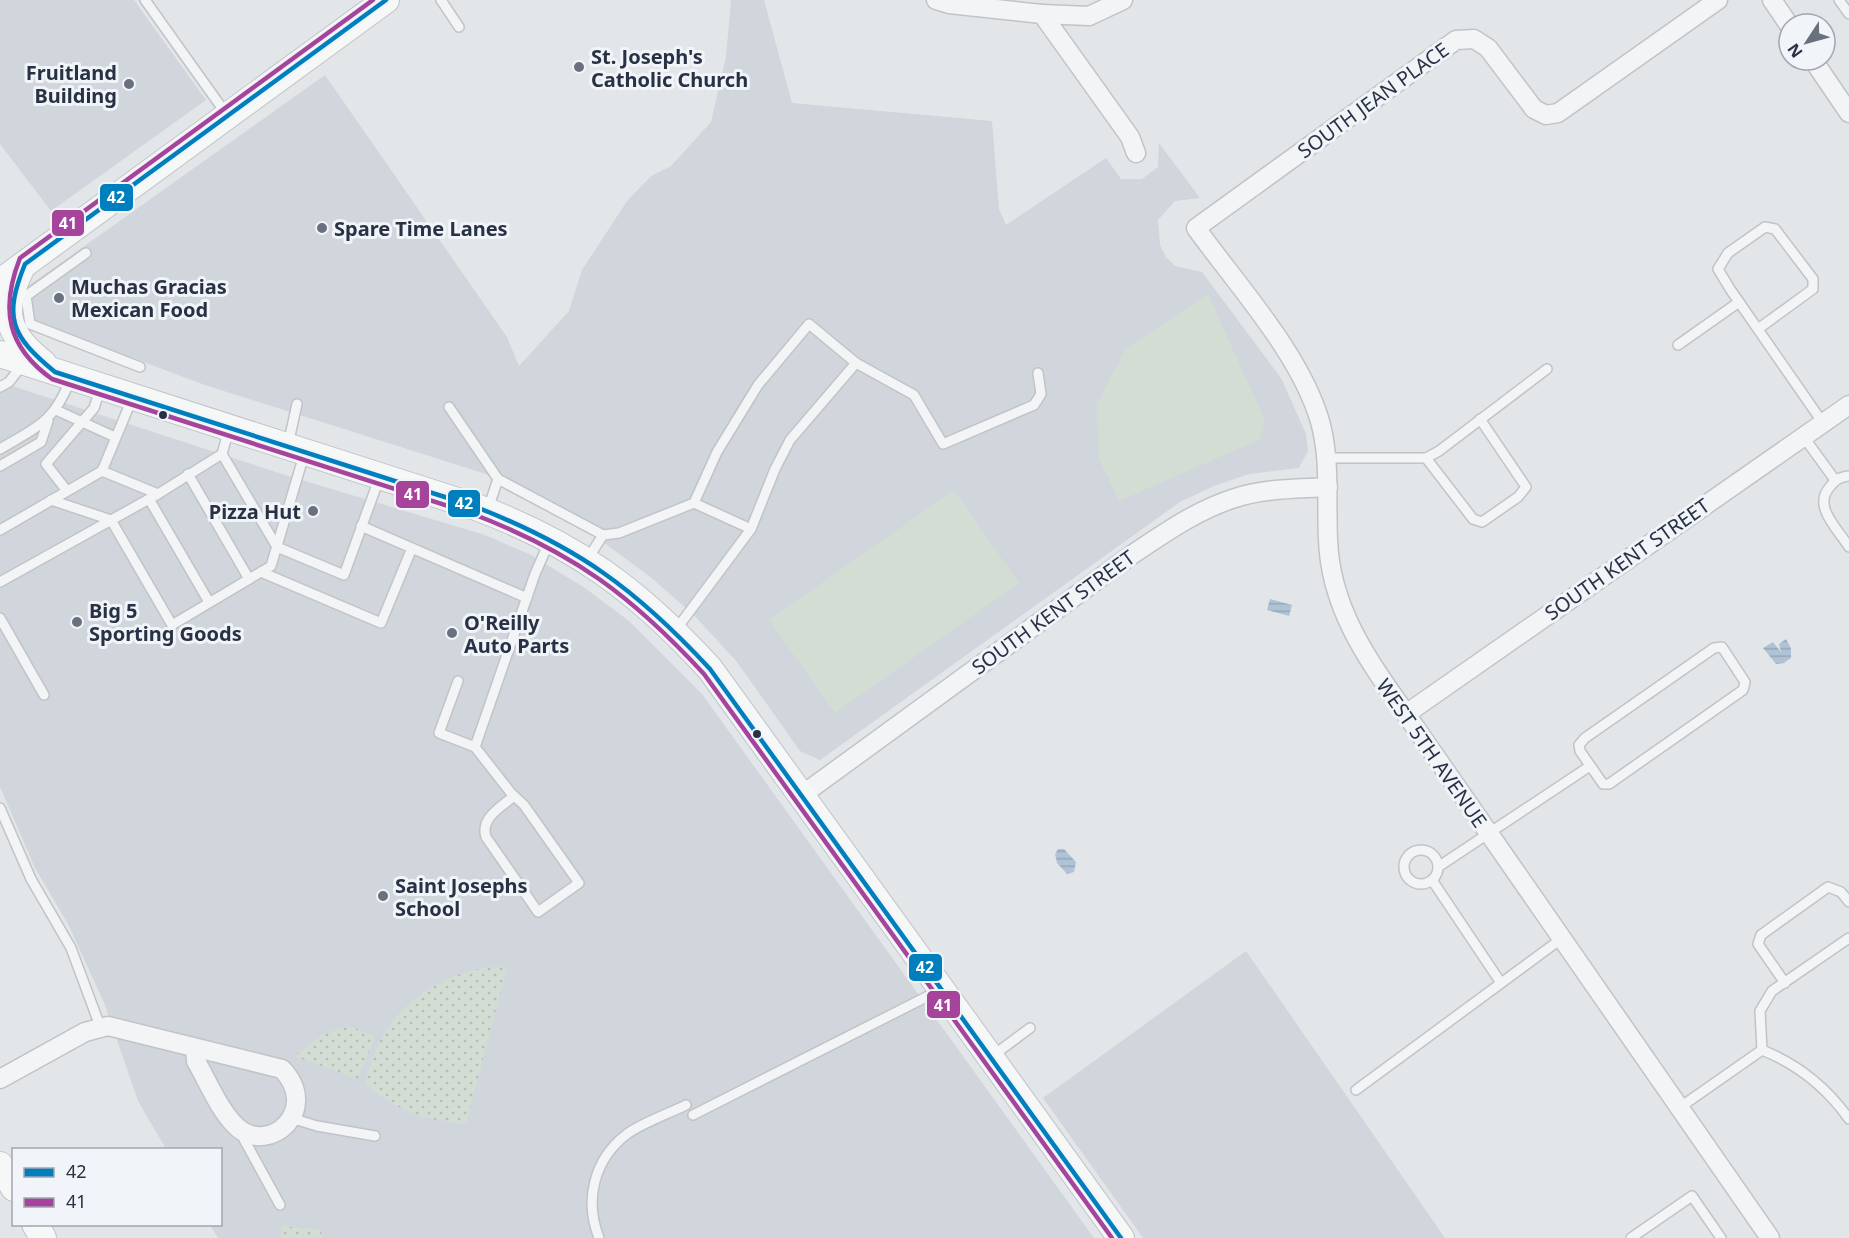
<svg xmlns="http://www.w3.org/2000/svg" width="1849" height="1238" viewBox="0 0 1849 1238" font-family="'Noto Sans',sans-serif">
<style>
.built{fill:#d1d5dc}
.grass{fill:url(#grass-dots)}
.pitch{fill:#d3ddd3}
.water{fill:url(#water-rules)}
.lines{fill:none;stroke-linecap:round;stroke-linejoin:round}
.lane-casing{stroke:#c1c4c7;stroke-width:12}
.street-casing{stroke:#c1c4c7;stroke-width:21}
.secondary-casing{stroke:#c1c4c7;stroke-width:28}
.lane{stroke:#f2f4f5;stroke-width:9}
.street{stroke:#f2f4f5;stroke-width:18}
.secondary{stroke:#f6f7f7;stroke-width:26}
.bus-1-casing{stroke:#f1f4f8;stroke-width:9}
.bus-2-casing{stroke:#f1f4f8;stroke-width:9}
.bus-1{stroke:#007fbe;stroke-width:4.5}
.bus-2{stroke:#a5449a;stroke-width:4.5}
.poi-dot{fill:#69717e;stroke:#f1f4f8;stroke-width:2}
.bus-dot{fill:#283244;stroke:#f1f4f8;stroke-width:2}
.labels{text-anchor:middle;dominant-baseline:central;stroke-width:6;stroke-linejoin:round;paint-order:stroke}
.poi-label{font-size:20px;font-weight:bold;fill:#283244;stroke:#f1f4f8;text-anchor:start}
.street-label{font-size:20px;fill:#283244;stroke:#f1f4f8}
.line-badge{stroke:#f1f4f8;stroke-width:2}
.badge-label{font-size:16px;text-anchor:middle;font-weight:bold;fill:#fff}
</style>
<defs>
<pattern id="grass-dots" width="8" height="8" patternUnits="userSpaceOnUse" patternTransform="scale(1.5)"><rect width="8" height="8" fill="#d3ddd3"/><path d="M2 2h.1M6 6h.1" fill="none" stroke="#b5beb6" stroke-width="1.8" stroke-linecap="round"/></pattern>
<pattern id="water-rules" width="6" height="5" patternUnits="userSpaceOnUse" patternTransform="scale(1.5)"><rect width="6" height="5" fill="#b0c2d5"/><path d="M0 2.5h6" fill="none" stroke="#97a7b8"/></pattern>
</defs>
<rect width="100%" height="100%" fill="#e3e6e9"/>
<g class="built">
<polygon points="0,0 134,0 206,100 51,211 0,144"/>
<polygon points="731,0 764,0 792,103 992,121 999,209 1006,225 1106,158 1121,179 1142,179 1158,167 1159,143 1200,198 1175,201 1158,220 1160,245 1166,257 1175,266 1202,272 1281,378 1306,434 1308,451 1299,468 1249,474 1214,486 1180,502 820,760 800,751 737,662 693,614 649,576 603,542 592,530 486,474 205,385 24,317 17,294 325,75 507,337 519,366 569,311 582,270 627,201 651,176 671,166 711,122 726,57"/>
<polygon points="0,382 285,475 485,535 531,555 585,588 629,621 702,694 1094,1238 218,1238 210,1225 220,1224 220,1150 166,1149 138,1101 105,1005 68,924 35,868 0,787"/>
<polygon points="1246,951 1339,1085 1445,1238 1143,1238 1043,1098"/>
</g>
<g class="grass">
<path d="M488,967H507L466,1124C430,1120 411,1117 381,1096C377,1093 369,1089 366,1085C364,1079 370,1068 371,1063C389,1008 433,977 488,967Z"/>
<polygon points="344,1027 355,1028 375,1037 358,1079 294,1056 324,1034"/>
<polygon points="282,1226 321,1230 322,1238 281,1238"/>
</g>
<g class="pitch">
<polygon points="1208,294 1265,420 1259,440 1119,501 1099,459 1097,404 1126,348"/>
<polygon points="954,490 1019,583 835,713 769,620"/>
</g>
<g class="water">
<polygon points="1270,599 1292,605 1289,616 1267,610"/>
<polygon points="1786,639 1791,648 1791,658 1784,663 1776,664 1763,648 1773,642 1781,652 1779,644"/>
<polygon points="1058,849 1064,849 1076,862 1074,872 1067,874 1057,863 1055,854"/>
</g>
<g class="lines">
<defs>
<g id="lane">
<polyline points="145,0 227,115"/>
<polyline points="441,0 459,27"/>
<polyline points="1839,0 1849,14"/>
<polyline points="86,253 26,296 30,324 140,367"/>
<polyline points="1758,329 1813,289 1813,279 1775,229 1765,227 1728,253 1718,269 1730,289 1823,423"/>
<polyline points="1678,345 1739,302"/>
<polyline points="0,387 9,382 23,364"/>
<polyline points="449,407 498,479"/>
<polyline points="56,410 115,437"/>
<polyline points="1803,436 1835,480"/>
<polyline points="288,445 297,404"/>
<path d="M0,449C39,426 54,422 71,378"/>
<polyline points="222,454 277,547 344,575 379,479"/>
<polyline points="1327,458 1426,458 1439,451 1547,369"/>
<polyline points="1426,458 1473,519 1482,522 1518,497 1526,487 1480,419"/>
<polyline points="0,466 41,442 48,421"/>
<polyline points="102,471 132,399"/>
<polyline points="188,474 249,579"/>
<path d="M1849,476C1839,477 1835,480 1829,488C1813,507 1838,529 1849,547"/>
<polyline points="67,491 46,464 94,408 101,387"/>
<polyline points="149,499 209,602"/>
<polyline points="51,500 111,520 172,625 271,566 304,455"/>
<polyline points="694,503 717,452 758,385 809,324 856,363 914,395 943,444 1034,405 1041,394 1038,373"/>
<polyline points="488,509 498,479 603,535 619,533 694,503 751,529"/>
<polyline points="361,526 527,598"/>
<polyline points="0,530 102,471 158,494 222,454 229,429"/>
<polyline points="587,560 603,535"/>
<polyline points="261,572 381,623 412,548"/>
<polyline points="0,582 158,494"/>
<polyline points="0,618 44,695"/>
<polyline points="675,631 751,529 775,469 790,440 856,363"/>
<polygon points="1722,647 1745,682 1743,690 1609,784 1603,784 1580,751 1579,745 1585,738 1714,648"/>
<path d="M458,681L439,733L475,747L511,793L524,805L579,883L538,912L486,837C480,818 501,807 514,796"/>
<polyline points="475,747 535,574 550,540"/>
<polyline points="0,808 31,879 71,948 100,1026"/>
<circle cx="1421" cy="867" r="17"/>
<polyline points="1438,867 1590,766"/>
<polyline points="1432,880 1501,983"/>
<polyline points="1785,983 1758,944 1761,935 1828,887 1841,892 1849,902"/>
<polyline points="1762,1050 1760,1011 1772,991 1849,938"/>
<polyline points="991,1057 1030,1028"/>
<polyline points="1356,1090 1561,939"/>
<path d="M1679,1108L1762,1050C1797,1064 1827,1088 1849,1119"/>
<polyline points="693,1115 940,990"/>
<polyline points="291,1118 317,1126 375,1136"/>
<polyline points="240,1132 280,1205"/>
<path d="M599,1238C584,1200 594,1159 627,1134C644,1122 668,1114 686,1105"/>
<polyline points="1631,1238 1692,1196 1721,1238"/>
</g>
<g id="street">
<polyline points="936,0 949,4 1042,14 1130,137 1136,153"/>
<path d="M1718,0L1558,113L1546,115L1534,109L1488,48L1474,39L1456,40L1196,228C1237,285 1298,351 1319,418C1331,457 1326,498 1328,539C1330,608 1368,660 1406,714L1770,1238"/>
<polyline points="1772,0 1789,25"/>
<polyline points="1042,14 1089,16 1123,0"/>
<polyline points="1813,60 1849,113"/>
<polyline points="1406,714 1849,405"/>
<path d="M802,795L1133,554C1166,532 1197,510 1235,498C1265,488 1297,489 1328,487"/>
<path d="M0,1079L85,1032L108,1026L282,1069C321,1110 270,1155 238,1128C220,1112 208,1082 196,1061L195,1049"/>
</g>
<g id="secondary">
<path d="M20,271C0,312 7,335 43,363"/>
<polyline points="0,282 386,0"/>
<path d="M0,354L476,507C575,544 639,591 710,669L1121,1238"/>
<polyline points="0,1165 14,1188"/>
<polyline points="35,1224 43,1238"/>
</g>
</defs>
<use href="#lane" class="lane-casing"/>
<use href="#street" class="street-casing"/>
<use href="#secondary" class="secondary-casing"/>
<use href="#lane" class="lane"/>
<use href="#street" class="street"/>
<use href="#secondary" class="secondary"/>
<defs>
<path id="bus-1" d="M386,0L25,264C3,318 11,336 55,372L476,507C578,547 636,589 710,669L1121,1238"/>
<path id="bus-2" d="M373,0L20,258C0,309 7,347 52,379L473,514C574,553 631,595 704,674L1112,1238"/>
</defs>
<use href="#bus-1" class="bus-1-casing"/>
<use href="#bus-2" class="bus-2-casing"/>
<use href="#bus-1" class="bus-1"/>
<use href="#bus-2" class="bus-2"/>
</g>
<g class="poi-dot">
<circle cx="579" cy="67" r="6"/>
<circle cx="129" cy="84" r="6"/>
<circle cx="322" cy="228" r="6"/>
<circle cx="59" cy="298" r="6"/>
<circle cx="313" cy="511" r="6"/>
<circle cx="77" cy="622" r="6"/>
<circle cx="452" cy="633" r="6"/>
<circle cx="383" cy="896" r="6"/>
</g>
<g class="bus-dot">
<circle cx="163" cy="415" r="5"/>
<circle cx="757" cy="734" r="5"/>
</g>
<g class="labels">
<g class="poi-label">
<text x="591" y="56">St. Joseph's<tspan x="591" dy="23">Catholic Church</tspan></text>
<text x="117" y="72" text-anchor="end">Fruitland<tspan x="117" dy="23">Building</tspan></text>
<text x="334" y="228">Spare Time Lanes</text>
<text x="71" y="286">Muchas Gracias<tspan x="71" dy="23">Mexican Food</tspan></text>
<text x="301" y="511" text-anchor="end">Pizza Hut</text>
<text x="89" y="610">Big 5<tspan x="89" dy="23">Sporting Goods</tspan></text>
<text x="464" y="622">O'Reilly<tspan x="464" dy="23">Auto Parts</tspan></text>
<text x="395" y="885">Saint Josephs<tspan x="395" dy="23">School</tspan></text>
</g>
<g class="street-label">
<text transform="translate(1373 100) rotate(-36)">SOUTH JEAN PLACE</text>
<text transform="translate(1627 559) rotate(-35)">SOUTH KENT STREET</text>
<text transform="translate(1053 612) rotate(-36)">SOUTH KENT STREET</text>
<text transform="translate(1432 753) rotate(55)">WEST 5TH AVENUE</text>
</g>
</g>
<g class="line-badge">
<rect x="99" y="183" width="35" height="29" rx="6" fill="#007fbe"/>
<rect x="51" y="209" width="34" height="28" rx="6" fill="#a5449a"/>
<rect x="395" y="480" width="35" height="29" rx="6" fill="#a5449a"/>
<rect x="447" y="489" width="34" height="29" rx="6" fill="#007fbe"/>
<rect x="908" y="953" width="35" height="29" rx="6" fill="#007fbe"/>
<rect x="926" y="990" width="35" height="29" rx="6" fill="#a5449a"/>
</g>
<g class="badge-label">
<text x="116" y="203">42</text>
<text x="68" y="229">41</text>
<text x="413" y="500">41</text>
<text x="464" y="509">42</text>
<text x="925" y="973">42</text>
<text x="943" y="1011">41</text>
</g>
<rect x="12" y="1148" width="210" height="78" fill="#f1f4f8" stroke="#a1a6b0" stroke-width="1.5"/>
<rect x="24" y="1168" width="30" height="9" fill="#007fbe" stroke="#a1a6b0" stroke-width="1.5"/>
<text x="66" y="1178" font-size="18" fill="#283244">42</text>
<rect x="24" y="1198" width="30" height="9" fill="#a5449a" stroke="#a1a6b0" stroke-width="1.5"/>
<text x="66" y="1208" font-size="18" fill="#283244">41</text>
<g transform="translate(1807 42) rotate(234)"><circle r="28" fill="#f1f4f8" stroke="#a1a6b0" stroke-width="1.5"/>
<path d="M0-4.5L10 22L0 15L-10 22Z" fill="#69717e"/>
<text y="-9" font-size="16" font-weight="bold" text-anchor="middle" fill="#283244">N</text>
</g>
</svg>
